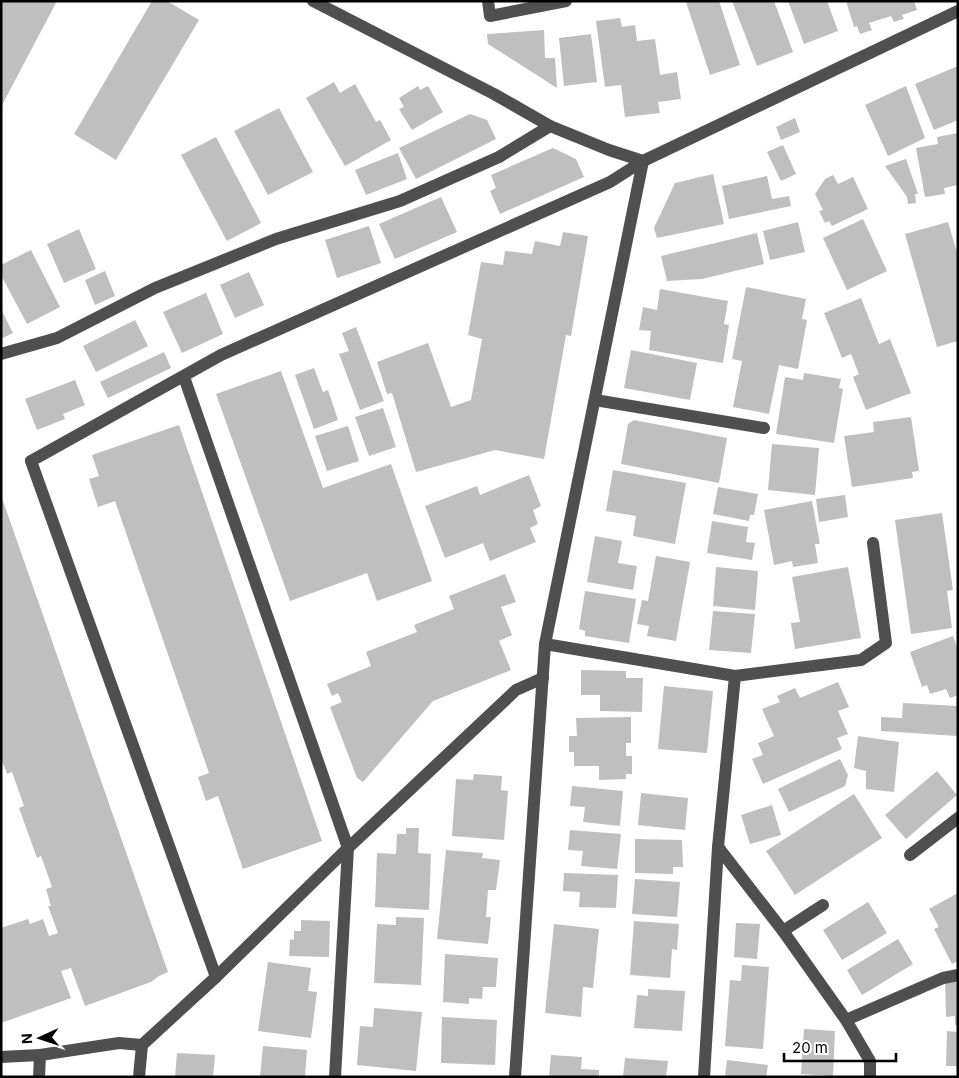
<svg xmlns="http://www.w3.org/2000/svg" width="959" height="1078" viewBox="0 0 959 1078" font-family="Inter,sans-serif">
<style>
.building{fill:#bfbfbf}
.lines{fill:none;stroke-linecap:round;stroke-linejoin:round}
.minor{stroke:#4f4f4f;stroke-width:12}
</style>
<rect width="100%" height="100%" fill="#fff"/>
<g class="building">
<polygon points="1,1 57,1 1,107"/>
<polygon points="152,1 167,1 199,20 116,160 74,134"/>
<polygon points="719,1 740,65 710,75 686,2"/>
<polygon points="732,1 774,1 793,52 757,66"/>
<polygon points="788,1 827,1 838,31 804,44"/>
<polygon points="846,1 914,1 917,10 902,15 904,19 894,22 891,16 869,23 872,30 860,34 857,26 854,27"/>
<polygon points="620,18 622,27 635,25 637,41 655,39 660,75 677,72 681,99 658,102 660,113 625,117 621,85 605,87 596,21"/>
<polygon points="544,30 545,58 555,58 557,88 488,44 487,34"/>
<polygon points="591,34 597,82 564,86 559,38"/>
<polygon points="958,66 958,120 934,130 915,84"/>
<polygon points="334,82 340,93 355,84 376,122 380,120 391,140 345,166 306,98"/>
<polygon points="418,86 420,90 428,86 443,112 412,130 399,109 404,107 399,98"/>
<polygon points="906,86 925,138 888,156 865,105"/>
<polygon points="279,108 313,172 268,195 234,131"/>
<polygon points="470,114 487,120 496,139 416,179 399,148"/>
<polygon points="795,118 800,132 781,140 776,127"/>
<polygon points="958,133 958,185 944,188 945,194 925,197 916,148 938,144 937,137"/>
<polygon points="216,137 261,223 227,241 181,155"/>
<polygon points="783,145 796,174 781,181 767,152"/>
<polygon points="553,148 576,159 584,177 500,214 490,191 496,188 491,175"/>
<polygon points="398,153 407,179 366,195 355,170"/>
<polygon points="906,159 918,194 915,194 916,203 908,204 907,197 885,166"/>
<polygon points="713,174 724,224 657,238 654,228 675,183"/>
<polygon points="833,175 838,184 853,177 868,209 832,226 829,221 825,223 819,211 823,210 815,194 825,179"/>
<polygon points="767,176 772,199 789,196 791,206 729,219 722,186"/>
<polygon points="441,197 457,232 395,259 379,224"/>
<polygon points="863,219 887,271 847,290 823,238"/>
<polygon points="798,222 805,252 770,260 763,231"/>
<polygon points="948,222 958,256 958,341 937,347 905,234"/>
<polygon points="369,226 381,263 337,278 325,240"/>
<polygon points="79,229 96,269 64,283 47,244"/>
<polygon points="563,232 588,236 571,336 566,335 544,459 495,450 416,472 392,393 387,394 377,362 428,343 451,407 471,400 482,339 468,335 481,262 503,265 505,251 532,254 535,241 560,246"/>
<polygon points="757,233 764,264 702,279 667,281 661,256"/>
<polygon points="31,250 60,307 27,324 1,275 1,265"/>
<polygon points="105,271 115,296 95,305 85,280"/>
<polygon points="249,272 264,305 235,318 220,285"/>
<polygon points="746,287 806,299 802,319 807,320 798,369 779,365 769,414 733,407 742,361 732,359"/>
<polygon points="660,289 728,301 724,324 729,325 723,363 649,350 651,331 639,330 643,307 657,310"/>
<polygon points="206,293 223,334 182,353 163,312"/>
<polygon points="861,298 879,344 890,339 911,393 866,410 853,377 859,374 851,354 842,358 824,313"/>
<polygon points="1,309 13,333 1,339"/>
<polygon points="135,320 148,346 96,372 83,346"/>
<polygon points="356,327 384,401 360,410 339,354 349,351 342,333"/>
<polygon points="631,350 697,363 690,400 624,388"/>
<polygon points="164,352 171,368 108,398 100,382"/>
<polygon points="314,368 323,392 328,390 338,420 314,429 295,375"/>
<polygon points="281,371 323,488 391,464 432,581 377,601 367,573 290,601 216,394"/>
<polygon points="804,373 841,379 839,388 843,389 834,443 776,434 785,377 803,380"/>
<polygon points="75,380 85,405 63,414 65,419 37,430 25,399"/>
<polygon points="383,408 396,447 369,456 355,417"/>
<polygon points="911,417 919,471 912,472 913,478 852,487 844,436 874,432 873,422"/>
<polygon points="634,420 727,438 719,483 621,464 628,424"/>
<polygon points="179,425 322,841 243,869 218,796 206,801 198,777 209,773 115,501 98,507 89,479 99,476 92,455"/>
<polygon points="348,426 359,461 327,471 315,436"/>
<polygon points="772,444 819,448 815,495 768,490"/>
<polygon points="613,470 686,483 675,544 633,536 636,516 606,511"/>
<polygon points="529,475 541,506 533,510 538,524 530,528 536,542 490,561 483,543 445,558 425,506 477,486 480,495"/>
<polygon points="718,487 758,494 754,515 750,515 749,521 713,514"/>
<polygon points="845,495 848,517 819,522 816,499"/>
<polygon points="2,498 168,972 159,976 151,982 85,1006 71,968 61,971 71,998 1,1023 1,928 28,919 30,924 43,919 49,936 58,933 48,906 51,906 46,889 52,887 41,856 37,858 19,808 24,806 12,772 7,774 1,758"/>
<polygon points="812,501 820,544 815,544 818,563 793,567 792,561 774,565 764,510"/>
<polygon points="942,513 953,590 947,591 952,628 911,634 895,520"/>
<polygon points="712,521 748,527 746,542 755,543 752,560 707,553"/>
<polygon points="595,536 622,541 618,563 637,566 633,590 587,582"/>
<polygon points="656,556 690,562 676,641 647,636 649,626 637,624 642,600 648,601"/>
<polygon points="716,567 758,571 755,610 713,606"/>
<polygon points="848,567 861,638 795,649 791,623 800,622 792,577"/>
<polygon points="505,574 516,602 501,607 512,635 499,641 511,670 433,701 363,782 357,778 330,707 342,702 338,693 332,696 327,684 371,666 366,652 417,632 414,625 454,609 449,596"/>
<polygon points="585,591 636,599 629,643 585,636 585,631 579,629"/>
<polygon points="713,611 755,614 751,653 709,650"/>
<polygon points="953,636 958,650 958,695 950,698 946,689 930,694 927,685 922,687 910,652"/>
<polygon points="581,670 626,671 626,678 643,678 642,712 600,711 600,695 581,695"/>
<polygon points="838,682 849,707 838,711 848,734 837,738 842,749 763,784 752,759 763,755 758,743 774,736 762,709 780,702 777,696 795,688 800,698"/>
<polygon points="664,686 713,691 707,753 658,749"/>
<polygon points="903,703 958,706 957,736 881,731 881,717 902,718"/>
<polygon points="631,717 631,743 626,743 626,756 632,756 632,774 626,774 626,779 599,780 599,766 574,766 574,752 569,752 569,736 577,736 576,718"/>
<polygon points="858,736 899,742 894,792 866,789 866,771 854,768"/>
<polygon points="840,759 848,775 845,786 789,812 778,789"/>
<polygon points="937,771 957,795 906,839 885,815"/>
<polygon points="474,774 502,776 501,790 508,791 504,840 452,836 456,779 473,780"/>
<polygon points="572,786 623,791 620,826 583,822 585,807 570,806"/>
<polygon points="641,793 688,798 685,830 638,825"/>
<polygon points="854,794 882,838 795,895 766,851"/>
<polygon points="772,805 781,835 750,844 741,815"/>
<polygon points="406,828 419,828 418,853 431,854 429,910 375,907 377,853 396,854 397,834 406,834"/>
<polygon points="570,830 621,834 617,869 581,866 583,851 568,850"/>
<polygon points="635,839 682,840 683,867 673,867 673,874 635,873"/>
<polygon points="446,850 483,853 482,858 500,860 496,890 488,890 486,917 491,917 488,944 437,939"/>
<polygon points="564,873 618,875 616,908 579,907 580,892 563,891"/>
<polygon points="635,879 680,882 677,917 632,914"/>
<polygon points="958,893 958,961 952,964 934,929 939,927 929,909"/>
<polygon points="868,902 887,933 842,960 823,930"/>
<polygon points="396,917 424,918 421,985 374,983 377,924 396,925"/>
<polygon points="301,920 330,921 329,957 289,956 290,939 294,940 294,931 301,931"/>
<polygon points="634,921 679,924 677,950 672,949 670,978 630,975"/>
<polygon points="736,923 760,924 757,959 734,957"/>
<polygon points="554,924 599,929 593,988 583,987 581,1017 545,1013"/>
<polygon points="898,939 913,964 862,995 847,970"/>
<polygon points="445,954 498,958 496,987 483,987 482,999 469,998 469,1004 443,1002"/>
<polygon points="268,962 311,968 308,991 317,992 311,1038 258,1031"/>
<polygon points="742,965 769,967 763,1049 725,1046 730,980 741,981"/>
<polygon points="945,978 958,978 958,1025 955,1025 955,1016 946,1017"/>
<polygon points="648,989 685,991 682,1031 634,1028 637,995 648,996"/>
<polygon points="374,1008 422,1012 416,1071 357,1065 360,1026 373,1027"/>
<polygon points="442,1017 497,1020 495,1065 441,1063"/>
<polygon points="804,1029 835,1031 833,1076 801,1074"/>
<polygon points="947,1031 958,1032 958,1066 946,1066"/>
<polygon points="263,1046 307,1050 305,1077 260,1077"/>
<polygon points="177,1053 215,1055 213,1077 175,1077"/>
<polygon points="551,1055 582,1057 581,1069 599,1070 599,1077 549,1077"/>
<polygon points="625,1058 668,1061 666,1077 623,1077"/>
<polygon points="727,1060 768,1065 766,1077 725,1077"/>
</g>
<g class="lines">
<g class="minor">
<polyline points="313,1 494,94 550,126 609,150 643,161"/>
<polyline points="488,1 490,16 566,1"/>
<polyline points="1,354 57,338 155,288 276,239 400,201 499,157 550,126"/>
<polyline points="184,377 348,848 335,1077"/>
<polyline points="595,400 764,428"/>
<polyline points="545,644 735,676 861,660 886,643 873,543"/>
<polyline points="718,847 783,931 846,1020 870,1061 870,1077"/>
<polyline points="910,855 958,818"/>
<polyline points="783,931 823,905"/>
<polyline points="216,977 31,461 221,355 610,182 643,161 958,11"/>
<polyline points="846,1020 943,978 958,975"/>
<polyline points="1,1057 40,1055 119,1043 142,1045"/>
<polyline points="39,1077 40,1055"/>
<polyline points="139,1077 142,1045 216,977 348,848 516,690 543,678"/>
<polyline points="515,1077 545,644 643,161"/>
<polyline points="704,1077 718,847 735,676"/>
</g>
</g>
<rect width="959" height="1078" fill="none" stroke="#000000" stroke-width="5"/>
<g transform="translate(40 1038) rotate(267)" stroke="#ffffff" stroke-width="4" paint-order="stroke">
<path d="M0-4L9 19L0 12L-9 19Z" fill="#000000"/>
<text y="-8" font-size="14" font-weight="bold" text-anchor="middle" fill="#000000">N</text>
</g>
<path d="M784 1053v8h112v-8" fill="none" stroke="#000000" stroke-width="2.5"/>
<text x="792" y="1053" font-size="15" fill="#000000" stroke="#ffffff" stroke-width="4" paint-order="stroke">20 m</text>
</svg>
